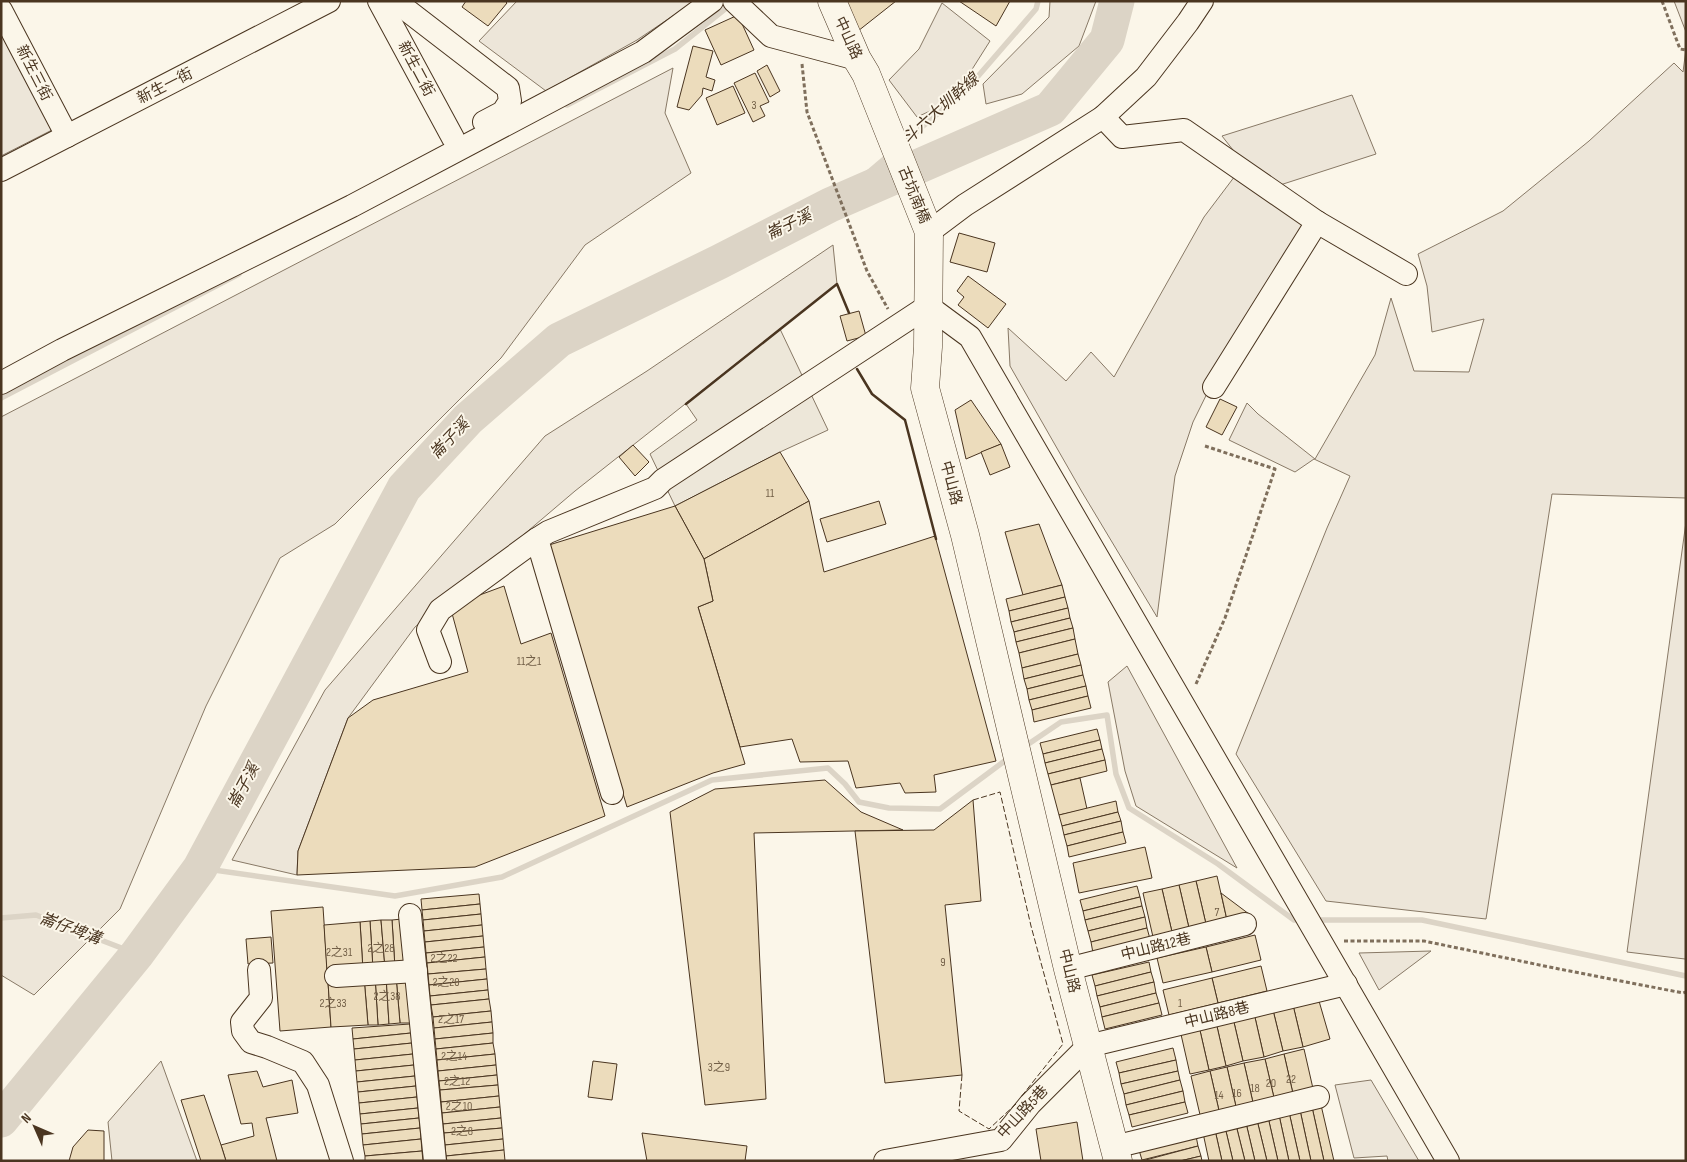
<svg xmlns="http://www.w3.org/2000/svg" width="1687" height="1162" viewBox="0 0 1687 1162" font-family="'Sofia Sans Condensed','Noto Sans TC',sans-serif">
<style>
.green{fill:#ede6d9;stroke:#887966}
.parking{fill:#ede7d9;stroke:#887966}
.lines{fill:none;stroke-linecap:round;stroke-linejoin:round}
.stream{stroke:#dcd4c6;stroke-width:5.5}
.river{stroke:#dcd4c6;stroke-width:35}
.building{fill:#ecdcbc;stroke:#4a3520}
.minor-casing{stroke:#4a3520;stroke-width:24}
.major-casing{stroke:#4a3520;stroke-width:29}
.path{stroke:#7f6f5c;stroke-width:3;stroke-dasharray:4 2.5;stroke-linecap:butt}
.minor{stroke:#fbf6e9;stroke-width:22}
.major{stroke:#fbf6e9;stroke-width:28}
.fence{stroke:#4a3520;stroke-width:1;stroke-dasharray:6 2.5;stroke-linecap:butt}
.wall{stroke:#4a3520;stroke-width:2.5}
.labels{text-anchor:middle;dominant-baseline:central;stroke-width:4;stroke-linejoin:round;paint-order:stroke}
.number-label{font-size:12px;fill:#725f47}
.street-label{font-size:15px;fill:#4a3520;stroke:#fbf6e9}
.water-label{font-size:16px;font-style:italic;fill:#4a3520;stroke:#fbf6e9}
</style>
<rect width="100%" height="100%" fill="#fbf6e9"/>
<g class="green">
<polygon points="517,1 695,1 637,40 546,91 479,41"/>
<polygon points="1050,1 1096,1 1079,46 1022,94 986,104 983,84 1049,17"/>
<polygon points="1674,1 1686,1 1686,32"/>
<polygon points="942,3 990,41 952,101 917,117 889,80 919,49"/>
<polygon points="1,34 52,130 1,156"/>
<polygon points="1686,49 1686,498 1552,494 1486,919 1326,901 1236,754 1327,528 1350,476 1314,459 1295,472 1229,440 1247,403 1258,414 1315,459 1375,355 1391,298 1414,371 1469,372 1484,319 1432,332 1427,286 1418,254 1503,211 1589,141 1674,63 1683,72"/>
<polygon points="673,68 665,113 691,173 585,245 501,358 335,524 280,558 206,706 120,909 34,995 1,975 1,417"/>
<polygon points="1352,95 1376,154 1277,186 1314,219 1226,355 1193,422 1175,476 1157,617 1082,492 1010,366 1008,328 1066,381 1091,352 1114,377 1204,217 1244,164 1222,136"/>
<polygon points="833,245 837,284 575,491 415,627 348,718 298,851 297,875 232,860 325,690 545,436 647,371"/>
<polygon points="1686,522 1686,958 1685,959 1627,952"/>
<polygon points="1127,666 1237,868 1136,806 1125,771 1108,682"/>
<polygon points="1431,951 1379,990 1359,953"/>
<polygon points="161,1061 197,1161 112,1161 108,1122"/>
<polygon points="1371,1080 1419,1161 1388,1161 1387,1156 1354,1158 1335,1085"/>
</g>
<polygon class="parking" points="780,329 828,430 780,452 675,506 650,454 697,420 686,404"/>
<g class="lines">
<g class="stream">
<polyline points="567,105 675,49 725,9"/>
<polyline points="903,143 967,89 1036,9 1038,1"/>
<polyline points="830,205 890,154"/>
<polyline points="1,398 239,274"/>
<polyline points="1024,747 1061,722 1107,715 1116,774 1129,808 1218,864 1294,920 1302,920"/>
<polyline points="200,868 395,896 502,877 712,780 828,768 845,784 859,802 889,808 940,809 1010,757"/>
<polyline points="1,918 36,915 137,954"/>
<polyline points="1314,920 1422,920 1686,976"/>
</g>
<polyline class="river" points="1,1120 137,954 200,868 404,488 468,419 559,340 719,262 830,205 1050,109 1107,40 1117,1"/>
</g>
<g class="building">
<polygon points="466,1 505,1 507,3 488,26 462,7"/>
<polygon points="846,1 896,1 858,31"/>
<polygon points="959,1 1010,1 996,26"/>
<polygon points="738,15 754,50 721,65 705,30"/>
<polygon points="693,46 713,51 706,77 715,80 712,91 703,88 702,95 689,110 677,107"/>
<polygon points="767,65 780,91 770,97 757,71"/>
<polygon points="755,73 769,102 760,106 765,116 753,122 734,83"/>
<polygon points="733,86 745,113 717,125 706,98"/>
<polygon points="959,233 995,243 987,272 950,262"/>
<polygon points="968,276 1006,304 988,328 958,305 964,297 957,291"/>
<polygon points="859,311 866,336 847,341 840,316"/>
<polygon points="1220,399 1237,407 1222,435 1206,427"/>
<polygon points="971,400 1001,444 966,459 955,410"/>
<polygon points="1001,444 1010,467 990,475 981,452"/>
<polygon points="633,445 649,462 635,476 619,457"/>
<polygon points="780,452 809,501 704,559 675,506"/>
<polygon points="809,501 824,572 935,536 996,761 934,775 936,792 905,793 900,783 856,788 848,761 800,762 792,739 740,747 698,607 713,601 704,559"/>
<polygon points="879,501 886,524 827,542 820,519"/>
<polygon points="675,506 704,559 713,601 698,607 745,764 713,773 627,807 549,545"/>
<polygon points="1039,524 1062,585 1023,595 1005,532"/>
<polygon points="1062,585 1065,597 1009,611 1006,599"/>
<polygon points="504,586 521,644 551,633 605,816 475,867 297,875 298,851 348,718 373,700 468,672 450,606"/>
<polygon points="1065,597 1068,608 1011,622 1009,611"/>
<polygon points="1068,608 1070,618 1014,632 1011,622"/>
<polygon points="1070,618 1073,628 1016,642 1014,632"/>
<polygon points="1073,628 1075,639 1019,653 1016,642"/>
<polygon points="1075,639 1078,654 1022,668 1019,653"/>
<polygon points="1078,654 1081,665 1024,679 1022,668"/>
<polygon points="1081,665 1083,675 1027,689 1024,679"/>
<polygon points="1083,675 1086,686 1029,700 1027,689"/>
<polygon points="1086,686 1088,696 1032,710 1029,700"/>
<polygon points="1088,696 1091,708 1034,722 1032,710"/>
<polygon points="1097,729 1100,740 1043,754 1040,743"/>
<polygon points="1100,740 1102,749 1045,763 1043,754"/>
<polygon points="1102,749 1105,760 1048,774 1045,763"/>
<polygon points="1105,760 1107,771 1051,785 1048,774"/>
<polygon points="1080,778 1087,809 1059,815 1051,785"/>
<polygon points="825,780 861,812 903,830 754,833 766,1099 705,1105 670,812 715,789"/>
<polygon points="973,800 981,901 945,905 962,1075 885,1083 855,831 934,830"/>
<polygon points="1116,801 1118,812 1062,826 1059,815"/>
<polygon points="1118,812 1121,821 1064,835 1062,826"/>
<polygon points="1121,821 1123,832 1067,846 1064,835"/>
<polygon points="1123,832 1126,843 1069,857 1067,846"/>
<polygon points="1145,847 1152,878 1079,893 1073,863"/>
<polygon points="1217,876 1227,920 1206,924 1196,881"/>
<polygon points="1196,881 1206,924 1189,928 1179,885"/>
<polygon points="1179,885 1189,928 1172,932 1162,889"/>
<polygon points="1137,886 1140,897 1083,911 1080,900"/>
<polygon points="1162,889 1172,932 1153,937 1143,893"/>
<polygon points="1221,893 1249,914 1227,920"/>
<polygon points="479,894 480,904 422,910 421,899"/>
<polygon points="1140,897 1142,906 1085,920 1083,911"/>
<polygon points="480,904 481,914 423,920 422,910"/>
<polygon points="1142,906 1145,917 1088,931 1085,920"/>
<polygon points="323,907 331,1027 280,1031 271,911"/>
<polygon points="481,914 482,925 424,931 423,920"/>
<polygon points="1145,917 1147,928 1091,942 1088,931"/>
<polygon points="402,919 406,967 395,968 392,920"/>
<polygon points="381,920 385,968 373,969 370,921"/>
<polygon points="381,920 392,920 395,968 385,968"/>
<polygon points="370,921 373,969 363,970 360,922"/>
<polygon points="360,922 363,970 327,972 324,925"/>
<polygon points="482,925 483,936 425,942 424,931"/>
<polygon points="1147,928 1150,939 1093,953 1091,942"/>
<polygon points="1255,935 1261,960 1212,972 1206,947"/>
<polygon points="483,936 484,947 426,953 425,942"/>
<polygon points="271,937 273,963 248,964 246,939"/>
<polygon points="484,947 485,957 427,963 426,953"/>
<polygon points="1206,947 1212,972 1163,983 1157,958"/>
<polygon points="485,957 486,969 428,974 427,963"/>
<polygon points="1149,962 1151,972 1095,986 1092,975"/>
<polygon points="1261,966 1267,991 1218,1003 1212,978"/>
<polygon points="486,969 487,979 429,985 428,974"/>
<polygon points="1151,972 1154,982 1097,996 1095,986"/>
<polygon points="407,975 410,1023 400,1023 396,976"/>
<polygon points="375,976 386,976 389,1024 378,1025"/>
<polygon points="375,976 378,1025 368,1025 364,977"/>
<polygon points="386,976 396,976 400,1023 389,1024"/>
<polygon points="364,977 368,1025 331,1027 328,982"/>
<polygon points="1212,978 1218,1003 1169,1015 1163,990"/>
<polygon points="487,979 488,990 430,996 429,985"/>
<polygon points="1154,982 1156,993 1100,1007 1097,996"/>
<polygon points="488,990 489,999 431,1005 430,996"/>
<polygon points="1156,993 1159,1003 1102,1017 1100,1007"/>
<polygon points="489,999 491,1011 433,1017 431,1005"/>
<polygon points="1319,1001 1330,1039 1303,1047 1293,1005"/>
<polygon points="1159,1003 1162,1015 1105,1029 1102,1017"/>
<polygon points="1293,1005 1303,1047 1283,1051 1273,1010"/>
<polygon points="1273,1010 1283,1051 1264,1057 1254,1013"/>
<polygon points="491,1011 492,1022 434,1028 433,1017"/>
<polygon points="1254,1013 1264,1057 1243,1061 1233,1018"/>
<polygon points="1233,1018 1243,1061 1226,1066 1216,1022"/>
<polygon points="492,1022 493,1033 435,1039 434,1028"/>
<polygon points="1216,1022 1226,1066 1209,1070 1199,1026"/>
<polygon points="410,1024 411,1033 353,1039 352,1028"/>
<polygon points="1199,1026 1209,1070 1190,1074 1180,1030"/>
<polygon points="411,1033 412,1043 354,1049 353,1039"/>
<polygon points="493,1033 493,1043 436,1049 435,1039"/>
<polygon points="412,1043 413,1054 355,1060 354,1049"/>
<polygon points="493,1043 495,1054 437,1060 436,1049"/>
<polygon points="1173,1048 1176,1060 1119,1073 1116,1062"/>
<polygon points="1304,1049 1314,1093 1294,1098 1284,1054"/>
<polygon points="413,1054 414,1065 356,1071 355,1060"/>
<polygon points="495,1054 496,1065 438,1071 437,1060"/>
<polygon points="1284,1054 1294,1098 1275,1102 1265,1059"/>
<polygon points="1265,1059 1275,1102 1254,1107 1244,1063"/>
<polygon points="1176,1060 1178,1071 1121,1084 1119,1073"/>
<polygon points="593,1061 617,1064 612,1100 588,1097"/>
<polygon points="1244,1063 1254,1107 1237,1111 1227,1067"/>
<polygon points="414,1065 415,1076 357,1082 356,1071"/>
<polygon points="496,1065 497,1075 439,1081 438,1071"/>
<polygon points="1227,1067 1237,1111 1220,1115 1210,1071"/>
<polygon points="257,1071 263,1087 292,1080 298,1113 266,1118 277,1161 226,1161 221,1145 254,1136 252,1123 241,1124 228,1075"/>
<polygon points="1178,1071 1180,1080 1124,1094 1121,1084"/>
<polygon points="1210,1071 1220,1115 1201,1119 1191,1076"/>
<polygon points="497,1075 498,1085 440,1090 439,1081"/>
<polygon points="415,1076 416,1086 358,1092 357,1082"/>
<polygon points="1180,1080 1183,1091 1126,1105 1124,1094"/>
<polygon points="498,1085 499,1096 441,1102 440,1090"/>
<polygon points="416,1086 417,1097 359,1103 358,1092"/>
<polygon points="1183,1091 1185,1102 1129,1115 1126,1105"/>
<polygon points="204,1095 221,1145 226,1161 201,1161 181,1100"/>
<polygon points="499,1096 500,1107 442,1113 441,1102"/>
<polygon points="417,1097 418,1108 360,1114 359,1103"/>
<polygon points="1185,1102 1188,1113 1132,1127 1129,1115"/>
<polygon points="1321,1105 1334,1161 1324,1161 1312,1107"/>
<polygon points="500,1107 501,1118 443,1124 442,1113"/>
<polygon points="1312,1107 1324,1161 1311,1161 1300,1110"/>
<polygon points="418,1108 419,1118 361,1124 360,1114"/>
<polygon points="1300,1110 1311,1161 1300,1161 1289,1112"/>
<polygon points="1289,1112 1300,1161 1289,1161 1279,1115"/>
<polygon points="1279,1115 1289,1161 1278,1161 1268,1117"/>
<polygon points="1268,1117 1278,1161 1267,1161 1257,1120"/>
<polygon points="419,1118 420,1128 362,1134 361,1124"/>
<polygon points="501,1118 502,1128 444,1133 443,1124"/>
<polygon points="1257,1120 1267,1161 1255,1161 1246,1123"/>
<polygon points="1077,1122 1083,1161 1041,1161 1036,1129"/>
<polygon points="1246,1123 1255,1161 1245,1161 1236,1125"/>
<polygon points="1236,1125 1245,1161 1233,1161 1225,1127"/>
<polygon points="1225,1127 1233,1161 1222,1161 1215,1130"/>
<polygon points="420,1128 421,1139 363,1145 362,1134"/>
<polygon points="502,1128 503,1139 445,1145 444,1133"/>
<polygon points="88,1130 104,1131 104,1161 69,1161 73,1147"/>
<polygon points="1215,1130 1222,1161 1209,1161 1203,1133"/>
<polygon points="642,1133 747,1146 745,1161 647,1161"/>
<polygon points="1196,1136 1198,1146 1142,1160 1139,1150"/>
<polygon points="421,1139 422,1151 365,1156 363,1145"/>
<polygon points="503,1139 504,1150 446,1156 445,1145"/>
<polygon points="1198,1146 1201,1156 1180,1161 1142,1161"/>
<polygon points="504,1150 505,1161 447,1161 446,1156"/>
<polygon points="422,1151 423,1161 365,1161 365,1156"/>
<polygon points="1201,1156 1202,1161 1180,1161"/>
</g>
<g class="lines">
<defs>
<g id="minor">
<polyline points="379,1 453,138"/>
<polyline points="395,1 508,88 510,101 503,112 484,122"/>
<polyline points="734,1 771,36 857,59"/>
<polyline points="1,10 67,136"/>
<polyline points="1103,117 1122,137 1184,130 1317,222 1406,274"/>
<polyline points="1,170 329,1"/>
<polyline points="929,232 965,205 1103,117 1146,77 1188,22 1202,1"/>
<polyline points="1,383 62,350 352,206 643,52 712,1"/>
<polyline points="1214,387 1317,222"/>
<polyline points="440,662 428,630 440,610 537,539"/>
<polyline points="612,793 537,539 548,532 655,488 663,480 928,306 970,337 1448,1161"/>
<polyline points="410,915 435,1161"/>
<polyline points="1068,969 1245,924"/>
<polyline points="259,970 261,998 242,1022 243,1031 251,1042 267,1047 303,1062 318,1085 342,1161"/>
<polyline points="336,976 416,971"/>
<polyline points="1114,1147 1318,1097"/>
<polyline points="885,1161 1001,1140 1030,1104 1088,1046 1346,984"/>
</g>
<polyline id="major" points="832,1 857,59 866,74 929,232 928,347 925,388 965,535 1068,969 1118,1161"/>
</defs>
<use href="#minor" class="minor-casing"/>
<use href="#major" class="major-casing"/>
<g class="path">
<polyline points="1662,1 1680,49 1686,50"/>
<polyline points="802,64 807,112 867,271 888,309"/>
<polyline points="1196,684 1225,618 1275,469 1205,446"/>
<polyline points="1344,941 1424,941 1559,969 1683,993 1686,992"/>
</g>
<use href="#minor" class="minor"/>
<use href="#major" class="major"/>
<g class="fence">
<polyline points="973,800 1000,792 1031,926 1063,1044 1021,1097"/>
<polyline points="962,1075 959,1111 989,1129 1017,1103"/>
</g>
<g class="wall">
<polyline points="857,369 872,394 905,420 936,539"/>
<polyline points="686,404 837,284 849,313"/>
</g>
</g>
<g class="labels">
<g class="number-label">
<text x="754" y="105">3</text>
<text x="770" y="493">11</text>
<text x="529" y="661">11之1</text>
<text x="1217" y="912">7</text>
<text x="381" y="948">2之28</text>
<text x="339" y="952">2之31</text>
<text x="444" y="958">2之22</text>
<text x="943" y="962">9</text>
<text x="446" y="982">2之20</text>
<text x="387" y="996">2之38</text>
<text x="333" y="1003">2之33</text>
<text x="1180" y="1003">1</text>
<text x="451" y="1019">2之17</text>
<text x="454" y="1056">2之14</text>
<text x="719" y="1067">3之9</text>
<text x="1291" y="1079">22</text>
<text x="457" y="1081">2之12</text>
<text x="1271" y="1083">20</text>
<text x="1255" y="1088">18</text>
<text x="1237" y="1093">16</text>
<text x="1219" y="1095">14</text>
<text x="459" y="1106">2之10</text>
<text x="462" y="1131">2之8</text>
</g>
<g class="street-label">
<text transform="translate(848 38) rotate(65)">中山路</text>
<text transform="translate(416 69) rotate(62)">新生二街</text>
<text transform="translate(34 73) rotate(63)">新生三街</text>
<text transform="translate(165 86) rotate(-27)">新生一街</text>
<text transform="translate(914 195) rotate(68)">古坑南橋</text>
<text transform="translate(951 483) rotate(75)">中山路</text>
<text transform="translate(1156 947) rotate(-14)">中山路12巷</text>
<text transform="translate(1069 971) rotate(76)">中山路</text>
<text transform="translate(1217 1015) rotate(-14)">中山路8巷</text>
<text transform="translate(1023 1112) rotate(-47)">中山路5巷</text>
</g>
<g class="water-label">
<text transform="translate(941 109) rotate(-42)">斗六大圳幹線</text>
<text transform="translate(789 225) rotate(-26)">崙子溪</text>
<text transform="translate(450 439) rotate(-46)">崙子溪</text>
<text transform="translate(244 786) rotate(-62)">崙子溪</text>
<text transform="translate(70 929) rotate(20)">崙仔埤溝</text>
</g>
</g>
<rect width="1687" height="1162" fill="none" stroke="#4a3520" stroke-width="5"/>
<g transform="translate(35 1127) rotate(315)" stroke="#fbf6e9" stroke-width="4" paint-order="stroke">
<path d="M0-4L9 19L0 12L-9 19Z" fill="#4a3520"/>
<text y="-8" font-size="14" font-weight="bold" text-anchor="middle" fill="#4a3520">N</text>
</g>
</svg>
